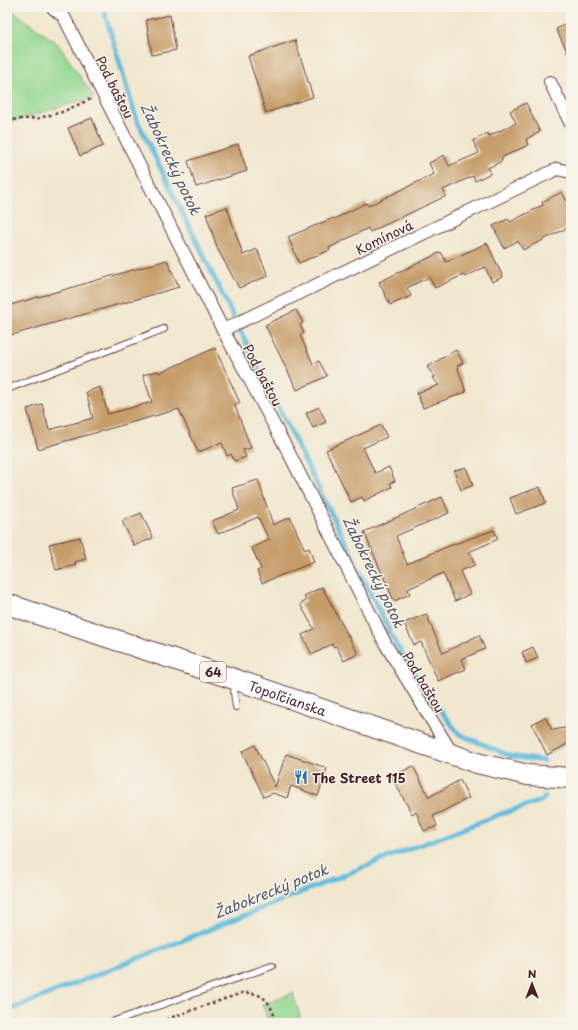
<svg xmlns="http://www.w3.org/2000/svg" width="578" height="1030" viewBox="0 0 578 1030" font-family="'Playpen Sans',sans-serif">
<style>
.green{fill:#90d58e;stroke:#6d7a5c}
.lines{fill:none;stroke-linecap:round;stroke-linejoin:round}
.stream{stroke:#61bcde;stroke-width:5}
.building{fill:#c69d6a}
.service-casing{stroke:#633d43;stroke-width:8}
.minor-casing{stroke:#633d43;stroke-width:14}
.primary-casing{stroke:#633d43;stroke-width:22}
.path{stroke:#633d43;stroke-width:2.5;stroke-dasharray:3 3;stroke-linecap:butt}
.service{stroke:#fff;stroke-width:6}
.minor{stroke:#fff;stroke-width:12}
.primary{stroke:#fff;stroke-width:20}
.labels{text-anchor:middle;dominant-baseline:central;stroke-width:3;stroke-linejoin:round;paint-order:stroke}
.shield{fill:#f7f3e8;stroke:#7e5f64;stroke-width:1}
.shield-label{font-size:12px;font-weight:bold;fill:#4a1f2b}
.street-label{font-size:13px;fill:#4a1f2b;stroke:#f7f3e8}
.poi-label{font-size:13px;font-weight:bold;fill:#4a1f2b;stroke:#f7f3e8;text-anchor:start}
.water-label{font-size:14px;font-style:italic;fill:#52566a;stroke:#f7f3e8}
</style>
<rect width="100%" height="100%" fill="#f7f3e8"/>
<filter id="ink" filterUnits="userSpaceOnUse"><feTurbulence type="fractalNoise" baseFrequency=".025" numOctaves="2"/><feDisplacementMap in="SourceGraphic" scale="8" xChannelSelector="R" yChannelSelector="G"/><feConvolveMatrix kernelMatrix="1 2 1 2 8 2 1 2 1" color-interpolation-filters="sRGB"/></filter>
<filter id="wash" filterUnits="userSpaceOnUse"><feTurbulence type="fractalNoise" baseFrequency=".012" numOctaves="4" result="noise"/><feDisplacementMap in="SourceGraphic" scale="16" xChannelSelector="R" yChannelSelector="G"/><feGaussianBlur stdDeviation="0.9" result="paint"/><feColorMatrix in="noise" values="0 0 0 0 0 0 0 0 0 0 0 0 0 0 0 0 0 1.4 0 .05"/><feComposite in="paint" operator="in"/></filter>
<g filter="url(#wash)">
<rect width="100%" height="100%" fill="#f1e7ce"/>
<g class="green">
<polygon points="7,7 58,44 94,97 7,123"/>
<polygon points="293,993 302,1023 269,1023 262,1005"/>
</g>
<g class="lines">
<g class="stream">
<polyline points="103,7 136,118 233,316"/>
<polyline points="241,332 396,644 426,692 459,734 510,756 544,761"/>
<polyline points="7,1011 389,857 501,814 541,801 545,797"/>
</g>
</g>
<g id="blocks">
<g class="building">
<polygon points="170,15 176,50 152,55 146,20"/>
<polygon points="571,22 571,59 556,29"/>
<polygon points="295,40 313,97 266,113 248,56"/>
<polygon points="526,103 540,132 526,139 528,145 501,158 502,161 488,168 491,173 475,181 473,176 443,190 446,196 370,232 368,228 329,248 330,250 299,263 288,237 333,218 334,219 366,203 368,206 434,174 429,163 444,155 449,166 479,153 473,141 488,133 489,136 516,123 510,111"/>
<polygon points="92,118 103,146 80,156 68,128"/>
<polygon points="238,144 247,171 196,187 188,161"/>
<polygon points="562,192 571,210 571,226 523,250 518,241 504,248 493,226 508,219 510,222 543,205 542,202"/>
<polygon points="227,207 243,255 257,249 268,276 239,288 218,250 206,214"/>
<polygon points="487,243 503,277 492,282 485,267 465,277 463,275 435,288 429,277 407,288 411,296 390,305 379,282 441,252 446,262"/>
<polygon points="167,260 179,287 12,335 7,316 7,306"/>
<polygon points="296,310 303,323 300,325 304,333 300,335 313,364 319,361 327,376 297,390 265,325"/>
<polygon points="215,348 240,403 235,406 251,448 243,450 246,457 234,461 231,454 227,456 222,443 198,452 179,409 38,449 27,409 42,404 49,430 93,418 86,392 100,387 108,414 152,402 143,375 158,371 159,373"/>
<polygon points="456,350 463,363 457,366 466,392 423,408 417,393 439,385 433,378 435,377 427,367"/>
<polygon points="319,407 326,422 313,428 306,413"/>
<polygon points="381,425 387,437 363,448 375,473 389,467 395,481 390,483 392,487 364,501 362,497 351,502 326,450"/>
<polygon points="466,467 473,485 461,490 454,471"/>
<polygon points="258,480 273,525 290,517 305,550 309,548 314,562 262,583 257,571 261,569 252,548 269,540 258,517 218,534 212,521 239,510 232,488"/>
<polygon points="540,487 546,503 516,514 510,498"/>
<polygon points="442,497 449,513 396,536 407,564 449,546 494,530 498,539 469,552 475,565 460,571 470,594 455,601 443,573 408,589 410,594 394,601 364,532"/>
<polygon points="141,513 153,538 134,546 122,521"/>
<polygon points="80,537 86,559 75,562 76,565 56,570 49,544"/>
<polygon points="322,587 358,654 344,661 336,646 333,647 332,644 312,655 302,635 314,629 300,604 306,601 304,596"/>
<polygon points="426,614 443,653 479,635 485,649 462,659 466,669 438,681 421,642 414,645 404,623"/>
<polygon points="533,647 538,658 526,663 522,652"/>
<polygon points="545,717 552,730 571,727 571,742 547,755 532,724"/>
<polygon points="255,745 275,787 286,754 327,768 318,796 291,786 287,798 273,793 264,797 242,752"/>
<polygon points="413,766 429,797 460,780 469,798 433,816 437,826 424,831 416,812 412,814 392,777"/>
</g>
</g>
</g>
<g filter="url(#ink)">
<use href="#blocks" fill-opacity="0" stroke="#633d43" stroke-width="1"/>
<g class="lines">
<defs>
<g id="service">
<polyline points="7,389 164,329"/>
<polyline points="236,683 234,692 236,707"/>
<polyline points="109,1023 272,966"/>
</g>
<g id="minor">
<polyline points="52,7 64,17 223,330 289,453 386,645 453,755"/>
<polyline points="550,82 571,124"/>
<polyline points="223,330 557,169 571,172"/>
</g>
<g id="primary">
<path id="s1" d="M7,604L237,680L477,763L528,775L571,778"/>
</g>
</defs>
<use href="#service" class="service-casing"/>
<use href="#minor" class="minor-casing"/>
<use href="#primary" class="primary-casing"/>
<g class="path">
<polyline points="7,120 39,118 62,112 91,99"/>
<path d="M155,1023L242,993C266,992 270,1003 277,1023"/>
</g>
<use href="#service" class="service"/>
<use href="#minor" class="minor"/>
<use href="#primary" class="primary"/>
</g>
</g>
<defs>
<symbol id="restaurant-bare" viewBox="-9 -9 18 18"><path d="M-5-6h1v4h1v-4h1v4h1v-4h1v5L-1.5 .5V6h-2V.5L-5-1ZM5-6V6H3V1.5H1.5Q1.5-4 5-6Z" fill="#1f6fb2" stroke="#f7f3e8" stroke-width="2.5" paint-order="stroke"/></symbol>
</defs>
<g fill-rule="evenodd">
<use href="#restaurant-bare" x="291" y="767" width="20" height="20"/>
</g>
<g class="labels">
<rect class="shield" x="200" y="662" width="26" height="20" rx="3"/>
<g class="shield-label">
<text x="213" y="672">64</text>
</g>
<g class="street-label">
<text transform="translate(115 87) rotate(63)">Pod baštou</text>
<text transform="translate(384 237) rotate(-26)">Komínová</text>
<text transform="translate(263 375) rotate(62)">Pod baštou</text>
<text transform="translate(424 682) rotate(59)">Pod baštou</text>
<text stroke="none"><textPath href="#s1" startOffset="296">Topoľčianska</textPath></text>
</g>
<g class="poi-label">
<text x="312" y="777">The Street 115</text>
</g>
<g class="water-label">
<text transform="translate(171 159) rotate(65)">Žabokrecký potok</text>
<text transform="translate(374 572) rotate(64)">Žabokrecký potok</text>
<text transform="translate(271 891) rotate(-22)">Žabokrecký potok</text>
</g>
</g>
<rect width="578" height="1030" fill="none" stroke="#f7f3e8" stroke-width="24"/>
<g transform="translate(532 984)" stroke="#f7f3e8" stroke-width="3" paint-order="stroke">
<path d="M0-3L7 15L0 10L-7 15Z" fill="#4a1f2b"/>
<text y="-6" font-size="11" font-weight="bold" text-anchor="middle" fill="#4a1f2b">N</text>
</g>
</svg>
